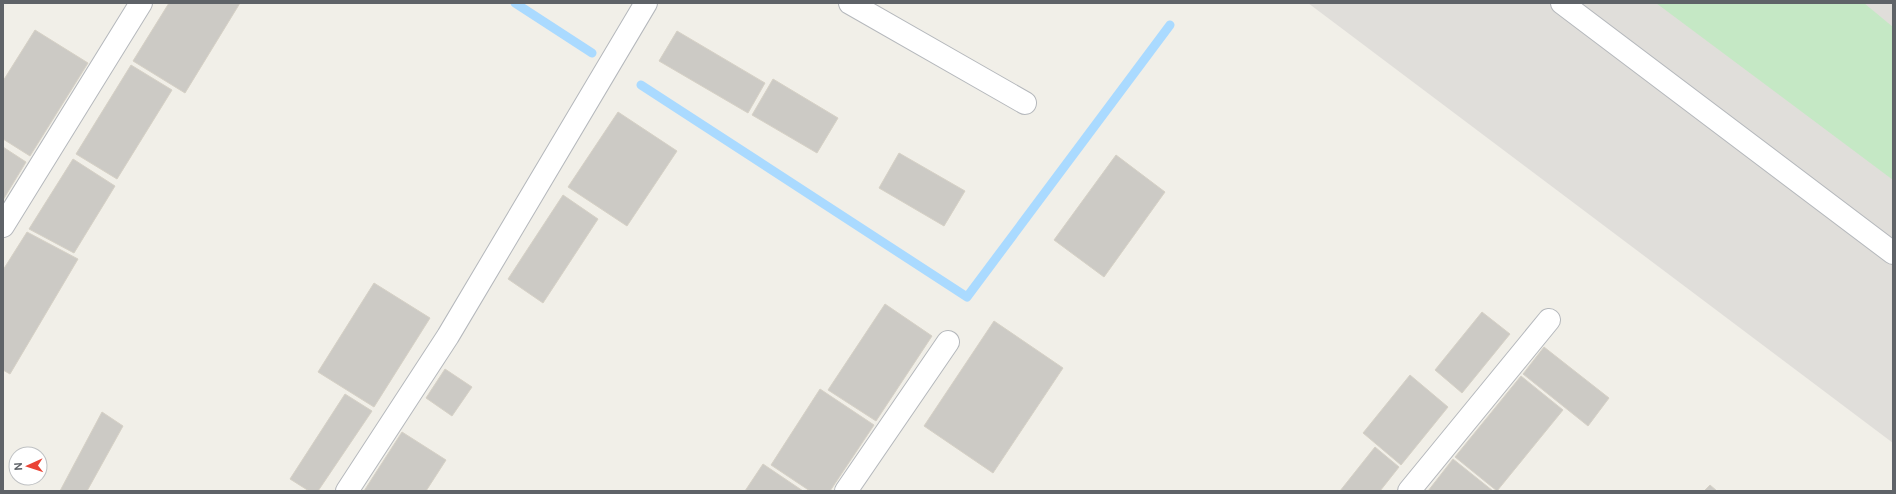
<svg xmlns="http://www.w3.org/2000/svg" width="1896" height="494" viewBox="0 0 1896 494" font-family="'DM Sans',sans-serif">
<style>
.industrial{fill:#e0deda}
.green{fill:#c5e8c5}
.lines{fill:none;stroke-linecap:round;stroke-linejoin:round}
.stream{stroke:#aadaff;stroke-width:9}
.building{fill:#cccac5;stroke:#d6d1c6}
.minor-casing{stroke:#b5b8bc;stroke-width:24}
.minor{stroke:#fff;stroke-width:22}
</style>
<rect width="100%" height="100%" fill="#f1efe8"/>
<polygon class="industrial" points="1308,3 1893,3 1893,443"/>
<polygon class="green" points="1656,3 1864,3 1893,27 1893,180"/>
<g class="lines">
<g class="stream">
<polyline points="515,3 592,53"/>
<polyline points="641,85 967,297 1170,25"/>
</g>
</g>
<g class="building">
<polygon points="169,3 240,3 185,93 133,61"/>
<polygon points="35,30 88,63 30,156 3,139 3,81"/>
<polygon points="677,31 765,83 748,113 659,61"/>
<polygon points="131,65 172,90 117,179 76,154"/>
<polygon points="773,79 838,118 817,153 752,115"/>
<polygon points="618,112 677,151 627,226 568,187"/>
<polygon points="3,147 26,162 3,200"/>
<polygon points="899,153 965,191 944,226 879,188"/>
<polygon points="1116,155 1165,192 1104,277 1054,240"/>
<polygon points="73,159 115,186 74,253 29,229"/>
<polygon points="563,195 598,219 543,303 508,279"/>
<polygon points="27,232 78,259 10,374 3,370 3,270"/>
<polygon points="374,283 430,318 374,407 318,372"/>
<polygon points="885,304 932,336 876,421 828,390"/>
<polygon points="1482,312 1510,334 1462,393 1435,370"/>
<polygon points="994,321 1063,368 993,473 924,426"/>
<polygon points="1544,347 1609,398 1588,426 1523,374"/>
<polygon points="445,369 472,387 452,416 426,398"/>
<polygon points="1410,375 1448,407 1401,465 1363,433"/>
<polygon points="1521,376 1563,410 1497,491 1455,457"/>
<polygon points="820,389 874,425 830,491 810,491 771,465"/>
<polygon points="345,394 372,411 318,491 309,491 290,479"/>
<polygon points="102,412 123,426 87,491 60,491"/>
<polygon points="402,432 446,460 426,491 364,491"/>
<polygon points="1375,447 1399,467 1380,491 1340,491"/>
<polygon points="1453,459 1493,491 1428,491"/>
<polygon points="763,464 803,491 745,491"/>
<polygon points="1710,485 1717,491 1704,491"/>
</g>
<g class="lines">
<defs>
<g id="minor">
<polyline points="850,3 1025,103"/>
<polyline points="1562,3 1893,253"/>
<polyline points="3,226 141,3"/>
<polyline points="347,491 448,336 646,3"/>
<polyline points="846,491 948,342"/>
<polyline points="1409,491 1549,320"/>
</g>
</defs>
<use href="#minor" class="minor-casing"/>
<use href="#minor" class="minor"/>
</g>
<rect width="1896" height="494" fill="none" stroke="#5f6368" stroke-width="8"/>
<g transform="translate(28 466) rotate(267)"><circle r="19" fill="#ffffff" stroke="#bfc1c3"/>
<path d="M0-3L7 15L0 10L-7 15Z" fill="#ea4335"/>
<text y="-6" font-size="11" font-weight="bold" text-anchor="middle" fill="#5f6368">N</text>
</g>
</svg>
